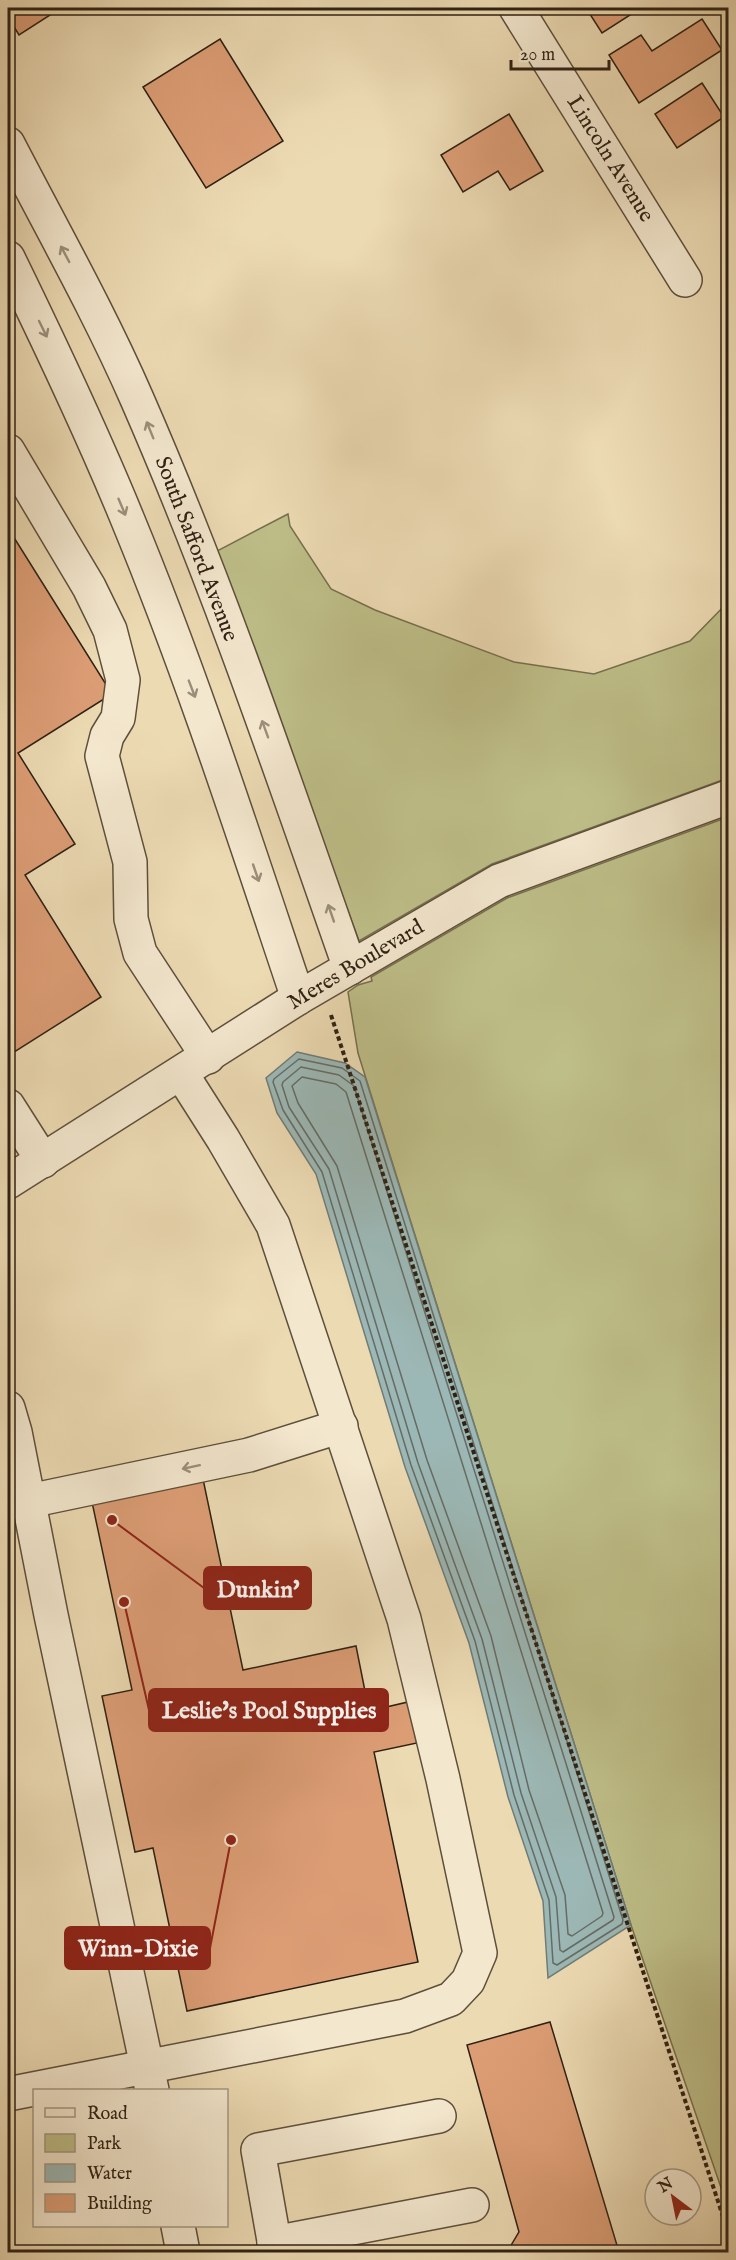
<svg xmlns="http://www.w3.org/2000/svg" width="736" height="2260" viewBox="0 0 736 2260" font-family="'IM FELL English',serif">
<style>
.green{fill:#bebe88;stroke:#76704e;stroke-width:1.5}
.water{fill:#9cb8b6;stroke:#707c75;stroke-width:1.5}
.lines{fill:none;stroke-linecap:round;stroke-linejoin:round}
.shore{stroke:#656c64;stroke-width:1.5}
.building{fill:#dc9d75;stroke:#2e2113;stroke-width:1.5}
.minor-casing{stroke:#5e4f3b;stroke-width:36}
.path{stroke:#2e2113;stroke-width:4;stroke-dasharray:4.5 3;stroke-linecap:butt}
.minor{stroke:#f3e7ce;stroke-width:33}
.oneway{stroke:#9a8e7a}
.labels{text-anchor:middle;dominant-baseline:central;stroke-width:4.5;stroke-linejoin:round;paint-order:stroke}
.street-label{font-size:22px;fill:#2e2113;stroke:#f3e7ce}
.leader{fill:none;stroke:#8f2418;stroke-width:2}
.callout-dot{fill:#8f2418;stroke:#f3e7ce;stroke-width:2}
.callout{fill:#8f2418;stroke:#8f2418;stroke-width:2}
.callout-label{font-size:24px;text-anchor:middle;font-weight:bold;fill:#fff}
</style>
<rect width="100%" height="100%" fill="#ecdab3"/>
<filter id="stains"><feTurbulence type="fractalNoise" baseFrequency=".00333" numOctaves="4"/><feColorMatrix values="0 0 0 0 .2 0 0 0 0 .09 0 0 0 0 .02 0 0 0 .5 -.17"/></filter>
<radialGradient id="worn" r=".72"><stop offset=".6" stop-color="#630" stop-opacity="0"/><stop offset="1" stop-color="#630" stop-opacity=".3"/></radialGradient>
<g class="green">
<polygon points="288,514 290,526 331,589 375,610 514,662 594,674 690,641 728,602 728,778 492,864 359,941 217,551"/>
<polygon points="728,817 728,2208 631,1925 358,1053 348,992 358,985 372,981 371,977 507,898"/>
</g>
<polygon class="water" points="297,1052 345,1063 365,1077 631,1925 548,1978 543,1901 508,1797 469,1643 405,1467 316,1174 277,1113 266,1078"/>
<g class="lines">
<g class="shore">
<polygon points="299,1059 342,1068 360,1081 623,1920 622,1924 557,1965 553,1963 549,1900 514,1795 475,1641 411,1465 322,1172 283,1110 273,1082 274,1079"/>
<polygon points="301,1067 339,1075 354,1086 614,1917 613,1920 563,1952 560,1950 556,1897 521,1793 482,1639 418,1463 329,1169 289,1107 282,1085 283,1082"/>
<polygon points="302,1077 336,1084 346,1092 603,1913 602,1916 572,1936 568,1934 565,1895 529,1790 491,1636 427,1460 337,1166 298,1103 292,1086"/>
</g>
</g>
<g class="building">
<polygon points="8,8 61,8 19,35 8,17"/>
<polygon points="586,8 641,8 602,33"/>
<polygon points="702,19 722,50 639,103 609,55 641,35 652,51"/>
<polygon points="220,39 283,141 206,188 143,87"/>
<polygon points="702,83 724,117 677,148 655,114"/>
<polygon points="509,114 543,171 510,190 498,171 463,192 441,155"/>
<polygon points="8,528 112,694 18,753 75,844 25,875 101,997 8,1056"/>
<polygon points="203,1479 243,1670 356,1646 369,1711 408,1702 417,1743 374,1752 418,1962 187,2011 153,1848 135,1852 102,1696 132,1690 92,1502"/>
<polygon points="550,2022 619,2252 507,2252 519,2232 467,2045"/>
</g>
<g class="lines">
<defs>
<g id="minor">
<polyline points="516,8 685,280"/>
<path d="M8,144C52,229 99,312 137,399C218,584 283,777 350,968"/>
<path d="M8,258C50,344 91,430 127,518C192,675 244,837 298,998"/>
<polyline points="8,451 89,587 110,630 123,680 118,718 107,736 102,756 130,862 131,919 140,953 208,1057"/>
<polyline points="8,1106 43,1161"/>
<polyline points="8,1182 298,998 499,881 728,797"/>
<polyline points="8,1408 15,1432 51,1615 152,2090"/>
<polyline points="29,1501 249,1455 341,1426"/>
<polyline points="8,2094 405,2016 451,1999 468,1981 480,1953 443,1779 404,1619 273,1225 223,1139 181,1073"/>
<polyline points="178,2226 183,2252"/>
<polyline points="274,2243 472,2205"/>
<polyline points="276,2252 258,2150 439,2116"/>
</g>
</defs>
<use href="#minor" class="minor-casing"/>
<polyline class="path" points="331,1015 728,2232"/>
<use href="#minor" class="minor"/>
</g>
<defs><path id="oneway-shaft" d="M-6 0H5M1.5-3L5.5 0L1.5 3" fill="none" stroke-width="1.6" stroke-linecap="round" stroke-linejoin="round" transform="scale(1.5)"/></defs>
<g class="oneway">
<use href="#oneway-shaft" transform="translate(65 254) rotate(-118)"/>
<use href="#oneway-shaft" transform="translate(43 329) rotate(64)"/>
<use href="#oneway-shaft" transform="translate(150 430) rotate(-112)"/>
<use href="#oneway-shaft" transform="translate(122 507) rotate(67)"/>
<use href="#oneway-shaft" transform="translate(192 689) rotate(69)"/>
<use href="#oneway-shaft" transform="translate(265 729) rotate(-110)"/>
<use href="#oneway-shaft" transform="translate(256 873) rotate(71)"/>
<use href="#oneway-shaft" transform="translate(331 913) rotate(-109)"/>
<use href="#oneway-shaft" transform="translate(191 1467) rotate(168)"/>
</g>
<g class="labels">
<g class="street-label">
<text transform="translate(610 159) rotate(58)">Lincoln Avenue</text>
<text transform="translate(196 549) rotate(69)">South Safford Avenue</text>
<text transform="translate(356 965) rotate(-31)">Meres Boulevard</text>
</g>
</g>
<path class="leader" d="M112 1520L204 1588M124 1602L149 1710M231 1840L210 1948"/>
<g class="callout-dot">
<circle cx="112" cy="1520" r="6"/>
<circle cx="124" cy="1602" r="6"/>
<circle cx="231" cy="1840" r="6"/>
</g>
<g class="callout">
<rect x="204" y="1567" width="107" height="42" rx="6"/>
<rect x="149" y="1689" width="239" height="42" rx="6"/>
<rect x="65" y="1927" width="145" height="42" rx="6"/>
</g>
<g class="callout-label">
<text x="258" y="1597">Dunkin'</text>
<text x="269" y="1718">Leslie's Pool Supplies</text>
<text x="138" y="1956">Winn-Dixie</text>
</g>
<rect width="736" height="2260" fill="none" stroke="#ecdab3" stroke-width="30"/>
<rect x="9" y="9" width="718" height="2242" fill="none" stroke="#2e2113" stroke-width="3"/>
<rect x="15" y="15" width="706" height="2230" fill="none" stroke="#2e2113" stroke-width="1.5"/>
<rect x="33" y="2089" width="195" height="138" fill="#f3e7ce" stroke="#a49883" stroke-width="1.5"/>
<rect x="45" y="2108" width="30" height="9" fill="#f3e7ce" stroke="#a49883" stroke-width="1.5"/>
<text x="87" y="2119" font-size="18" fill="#2e2113">Road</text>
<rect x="45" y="2134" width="30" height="18" fill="#bebe88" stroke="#a49883" stroke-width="1.5"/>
<text x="87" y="2149" font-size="18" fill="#2e2113">Park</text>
<rect x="45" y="2164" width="30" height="18" fill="#9cb8b6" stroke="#a49883" stroke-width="1.5"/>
<text x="87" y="2179" font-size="18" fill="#2e2113">Water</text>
<rect x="45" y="2194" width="30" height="18" fill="#dc9d75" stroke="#a49883" stroke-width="1.5"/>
<text x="87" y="2209" font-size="18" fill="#2e2113">Building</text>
<g transform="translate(673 2197) rotate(328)"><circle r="28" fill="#f3e7ce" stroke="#a49883" stroke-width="1.5"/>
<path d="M0-4.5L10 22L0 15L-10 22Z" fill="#8f2418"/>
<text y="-9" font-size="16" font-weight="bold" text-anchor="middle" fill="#2e2113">N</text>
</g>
<path d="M511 60v9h98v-9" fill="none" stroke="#2e2113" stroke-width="3"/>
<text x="520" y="60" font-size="18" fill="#2e2113" stroke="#f3e7ce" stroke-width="4.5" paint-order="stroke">20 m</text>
<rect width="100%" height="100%" filter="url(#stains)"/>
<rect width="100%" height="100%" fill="url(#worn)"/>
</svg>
